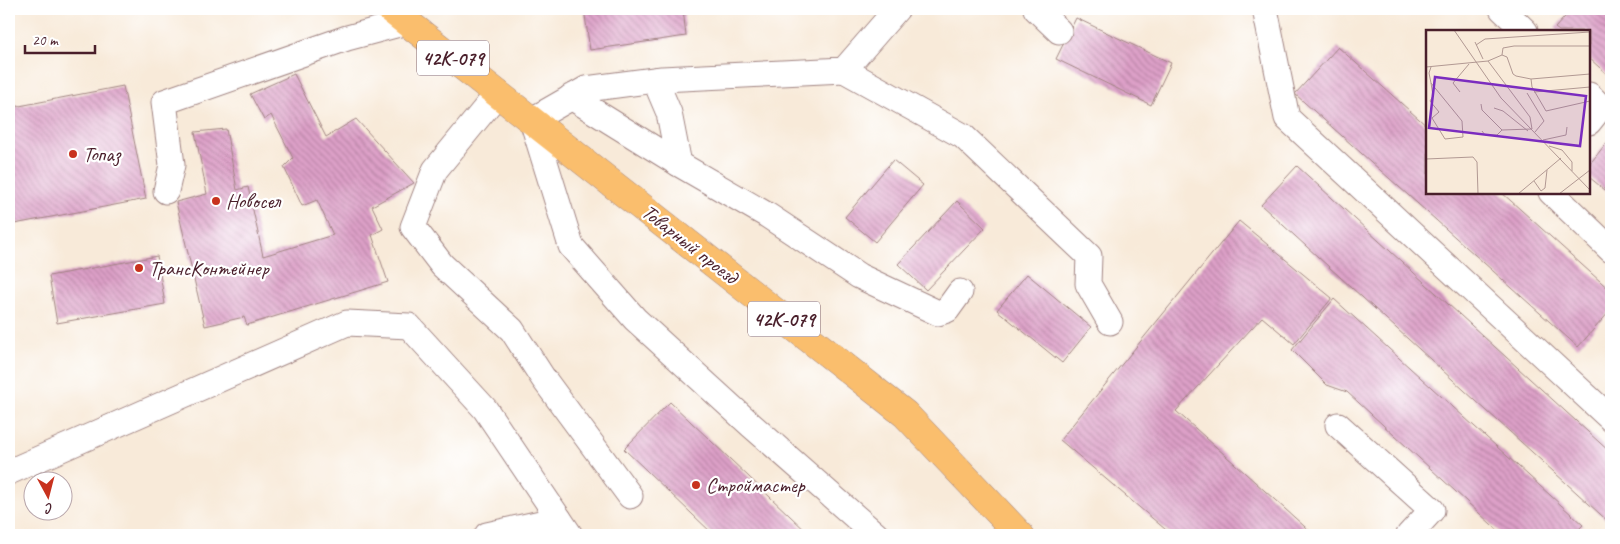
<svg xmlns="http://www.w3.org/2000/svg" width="1620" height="544" viewBox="0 0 1620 544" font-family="Caveat,sans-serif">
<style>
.building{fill:url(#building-back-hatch)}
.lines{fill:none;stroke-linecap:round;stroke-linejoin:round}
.minor-casing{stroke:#a18482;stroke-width:27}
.major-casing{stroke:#a18482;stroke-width:29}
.minor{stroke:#fff;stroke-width:25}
.major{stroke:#fabe6d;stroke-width:28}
.poi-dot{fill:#c8321e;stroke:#fff;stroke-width:2}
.labels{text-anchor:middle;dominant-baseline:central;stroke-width:4.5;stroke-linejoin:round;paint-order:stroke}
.shield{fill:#fff;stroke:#80626b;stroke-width:1}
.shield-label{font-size:20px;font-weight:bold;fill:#4a1f2b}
.poi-label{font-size:21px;fill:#4a1f2b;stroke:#fff;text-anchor:start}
.street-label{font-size:21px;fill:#4a1f2b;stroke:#fff}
.inset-road{fill:none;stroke:#b29993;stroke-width:1}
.view{fill:#7b2cbf;fill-opacity:0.15;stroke:#7b2cbf;stroke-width:2.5}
.inset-edge{fill:none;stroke:#4a1f2b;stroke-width:2.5}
</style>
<defs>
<pattern id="building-back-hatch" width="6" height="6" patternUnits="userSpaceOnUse" patternTransform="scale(1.25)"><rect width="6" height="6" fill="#dda0c8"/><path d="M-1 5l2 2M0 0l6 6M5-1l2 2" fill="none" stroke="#b582a3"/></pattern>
</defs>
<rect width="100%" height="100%" fill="#fff"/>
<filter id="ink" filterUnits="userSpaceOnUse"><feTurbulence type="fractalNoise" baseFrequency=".02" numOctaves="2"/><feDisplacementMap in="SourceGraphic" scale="10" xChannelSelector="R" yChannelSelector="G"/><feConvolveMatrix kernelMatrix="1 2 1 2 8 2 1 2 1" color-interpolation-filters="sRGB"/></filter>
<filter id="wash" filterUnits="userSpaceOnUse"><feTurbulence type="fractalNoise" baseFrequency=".0096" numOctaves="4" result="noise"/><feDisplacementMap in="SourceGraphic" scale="20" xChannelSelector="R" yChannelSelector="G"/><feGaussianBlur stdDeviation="1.12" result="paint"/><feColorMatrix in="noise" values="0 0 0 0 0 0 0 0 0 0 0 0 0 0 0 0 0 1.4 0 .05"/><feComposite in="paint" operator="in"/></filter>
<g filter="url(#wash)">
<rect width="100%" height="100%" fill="#f8ead9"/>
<g id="blocks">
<g class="building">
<polygon points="584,9 683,9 686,36 590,50"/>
<polygon points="1572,9 1611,9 1611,73 1609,76 1589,58 1589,31 1559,31 1555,28"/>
<polygon points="1076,18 1171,63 1151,105 1056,59"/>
<polygon points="1338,47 1428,127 1428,192 1501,192 1611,291 1611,310 1578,347 1295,94"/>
<polygon points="294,74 326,137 356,119 414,183 372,206 383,229 372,235 388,282 247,325 244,317 205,326 176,202 207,194 195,132 226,129 237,190 248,187 263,256 333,235 317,200 302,206 284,167 293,158 271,115 264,120 250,94"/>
<polygon points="123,86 146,199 9,225 9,108"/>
<polygon points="1611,137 1611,195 1589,177 1589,165"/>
<polygon points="893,160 923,185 875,242 845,217"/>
<polygon points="1297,166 1611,453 1611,524 1261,205"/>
<polygon points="957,201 985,228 926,290 898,264"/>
<polygon points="1239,221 1332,298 1294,344 1262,317 1176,411 1314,535 1172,535 1060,440"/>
<polygon points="157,256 165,304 57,323 49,276"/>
<polygon points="1027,274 1091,327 1062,363 997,310"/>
<polygon points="1334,299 1583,525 1573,535 1503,535 1347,392 1327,385 1292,350"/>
<polygon points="670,402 810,535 714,535 624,449"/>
</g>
</g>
</g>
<g filter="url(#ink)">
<use href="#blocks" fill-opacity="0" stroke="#a18482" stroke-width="1"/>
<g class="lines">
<defs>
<g id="minor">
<polyline points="1036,9 1059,31"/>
<polyline points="1265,9 1287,118 1611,419"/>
<polyline points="1502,9 1525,31"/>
<polyline points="844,70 963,136 1089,256 1088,284 1110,322"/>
<polyline points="655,80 669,113 679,164"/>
<polyline points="498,93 435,170 413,227 442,265 512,330 543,378 630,496"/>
<polyline points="1589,95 1601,107 1589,122"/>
<polyline points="571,97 679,164 767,215 859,276 938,313 947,310 960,292"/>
<polyline points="166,191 172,165 164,102 347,38 407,22"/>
<polyline points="1551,192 1611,250"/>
<polyline points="1338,425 1432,510 1409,535"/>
<polyline points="9,472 347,323 409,326 485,409 570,535"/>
<polyline points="487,535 559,519"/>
<polyline points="876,535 751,425 635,319 571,246 532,120 586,89 662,79 844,70 897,9"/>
</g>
<polyline id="major" points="390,9 905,414 1020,535"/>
</defs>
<use href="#minor" class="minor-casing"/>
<use href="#major" class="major-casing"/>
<use href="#minor" class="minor"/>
<use href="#major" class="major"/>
</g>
</g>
<g class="poi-dot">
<circle cx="73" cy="154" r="5"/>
<circle cx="216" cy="201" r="5"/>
<circle cx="139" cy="268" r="5"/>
<circle cx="696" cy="485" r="5"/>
</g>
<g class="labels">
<g class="shield">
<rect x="417" y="40.5" width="72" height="35" rx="4"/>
<rect x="748" y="301.5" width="72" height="35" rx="4"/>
</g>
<g class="shield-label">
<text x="453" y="58">42К-079</text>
<text x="784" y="319">42К-079</text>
</g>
<g class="poi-label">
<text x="83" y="154">Топаз</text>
<text x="226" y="201">Новосел</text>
<text x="149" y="268">ТрансКонтейнер</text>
<text x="706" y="485">Строймастер</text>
</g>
<g class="street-label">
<text transform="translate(690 244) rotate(38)">Товарный проезд</text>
</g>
</g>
<g transform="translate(1426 30)">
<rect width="164" height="164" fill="#f8ead9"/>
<path class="inset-road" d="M28,0L75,68L164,160M49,12L57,29M50,15L59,9L164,2M76,25L81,27L87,44L90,46L105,49L164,44M62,31L76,25L77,18L88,16H164M0,37L62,31L104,87L106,99L76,100L71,105H59L56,101M5,37L3,43L5,53L36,91L37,107L19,109L6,88L13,82L4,71L7,66L5,53M105,49L106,57L120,81L164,71M34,62L27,53L43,34M108,62L164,57M101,63L118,91L109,102M55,74L56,80L76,100M68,78L77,81L102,101M117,110L140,105L141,97M123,116L136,120L146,132V141M0,129L47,127L51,132L52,164M108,151L115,161L119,158L121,140M92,164L135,128M133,164L164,140"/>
<path class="view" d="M9,47L160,66L154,116L3,98Z"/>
<rect width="164" height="164" class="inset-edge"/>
</g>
<rect width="1620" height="544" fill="none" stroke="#fff" stroke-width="30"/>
<g transform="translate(48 496) rotate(173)"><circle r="24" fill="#ffffff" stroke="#b7a5aa"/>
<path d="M0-4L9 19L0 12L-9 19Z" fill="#c8321e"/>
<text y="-8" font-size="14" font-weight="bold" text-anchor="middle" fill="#4a1f2b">С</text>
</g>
<path d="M25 45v8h70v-8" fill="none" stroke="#4a1f2b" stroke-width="2.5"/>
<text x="32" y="45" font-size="15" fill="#4a1f2b" stroke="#ffffff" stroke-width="4" paint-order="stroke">20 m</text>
</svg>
